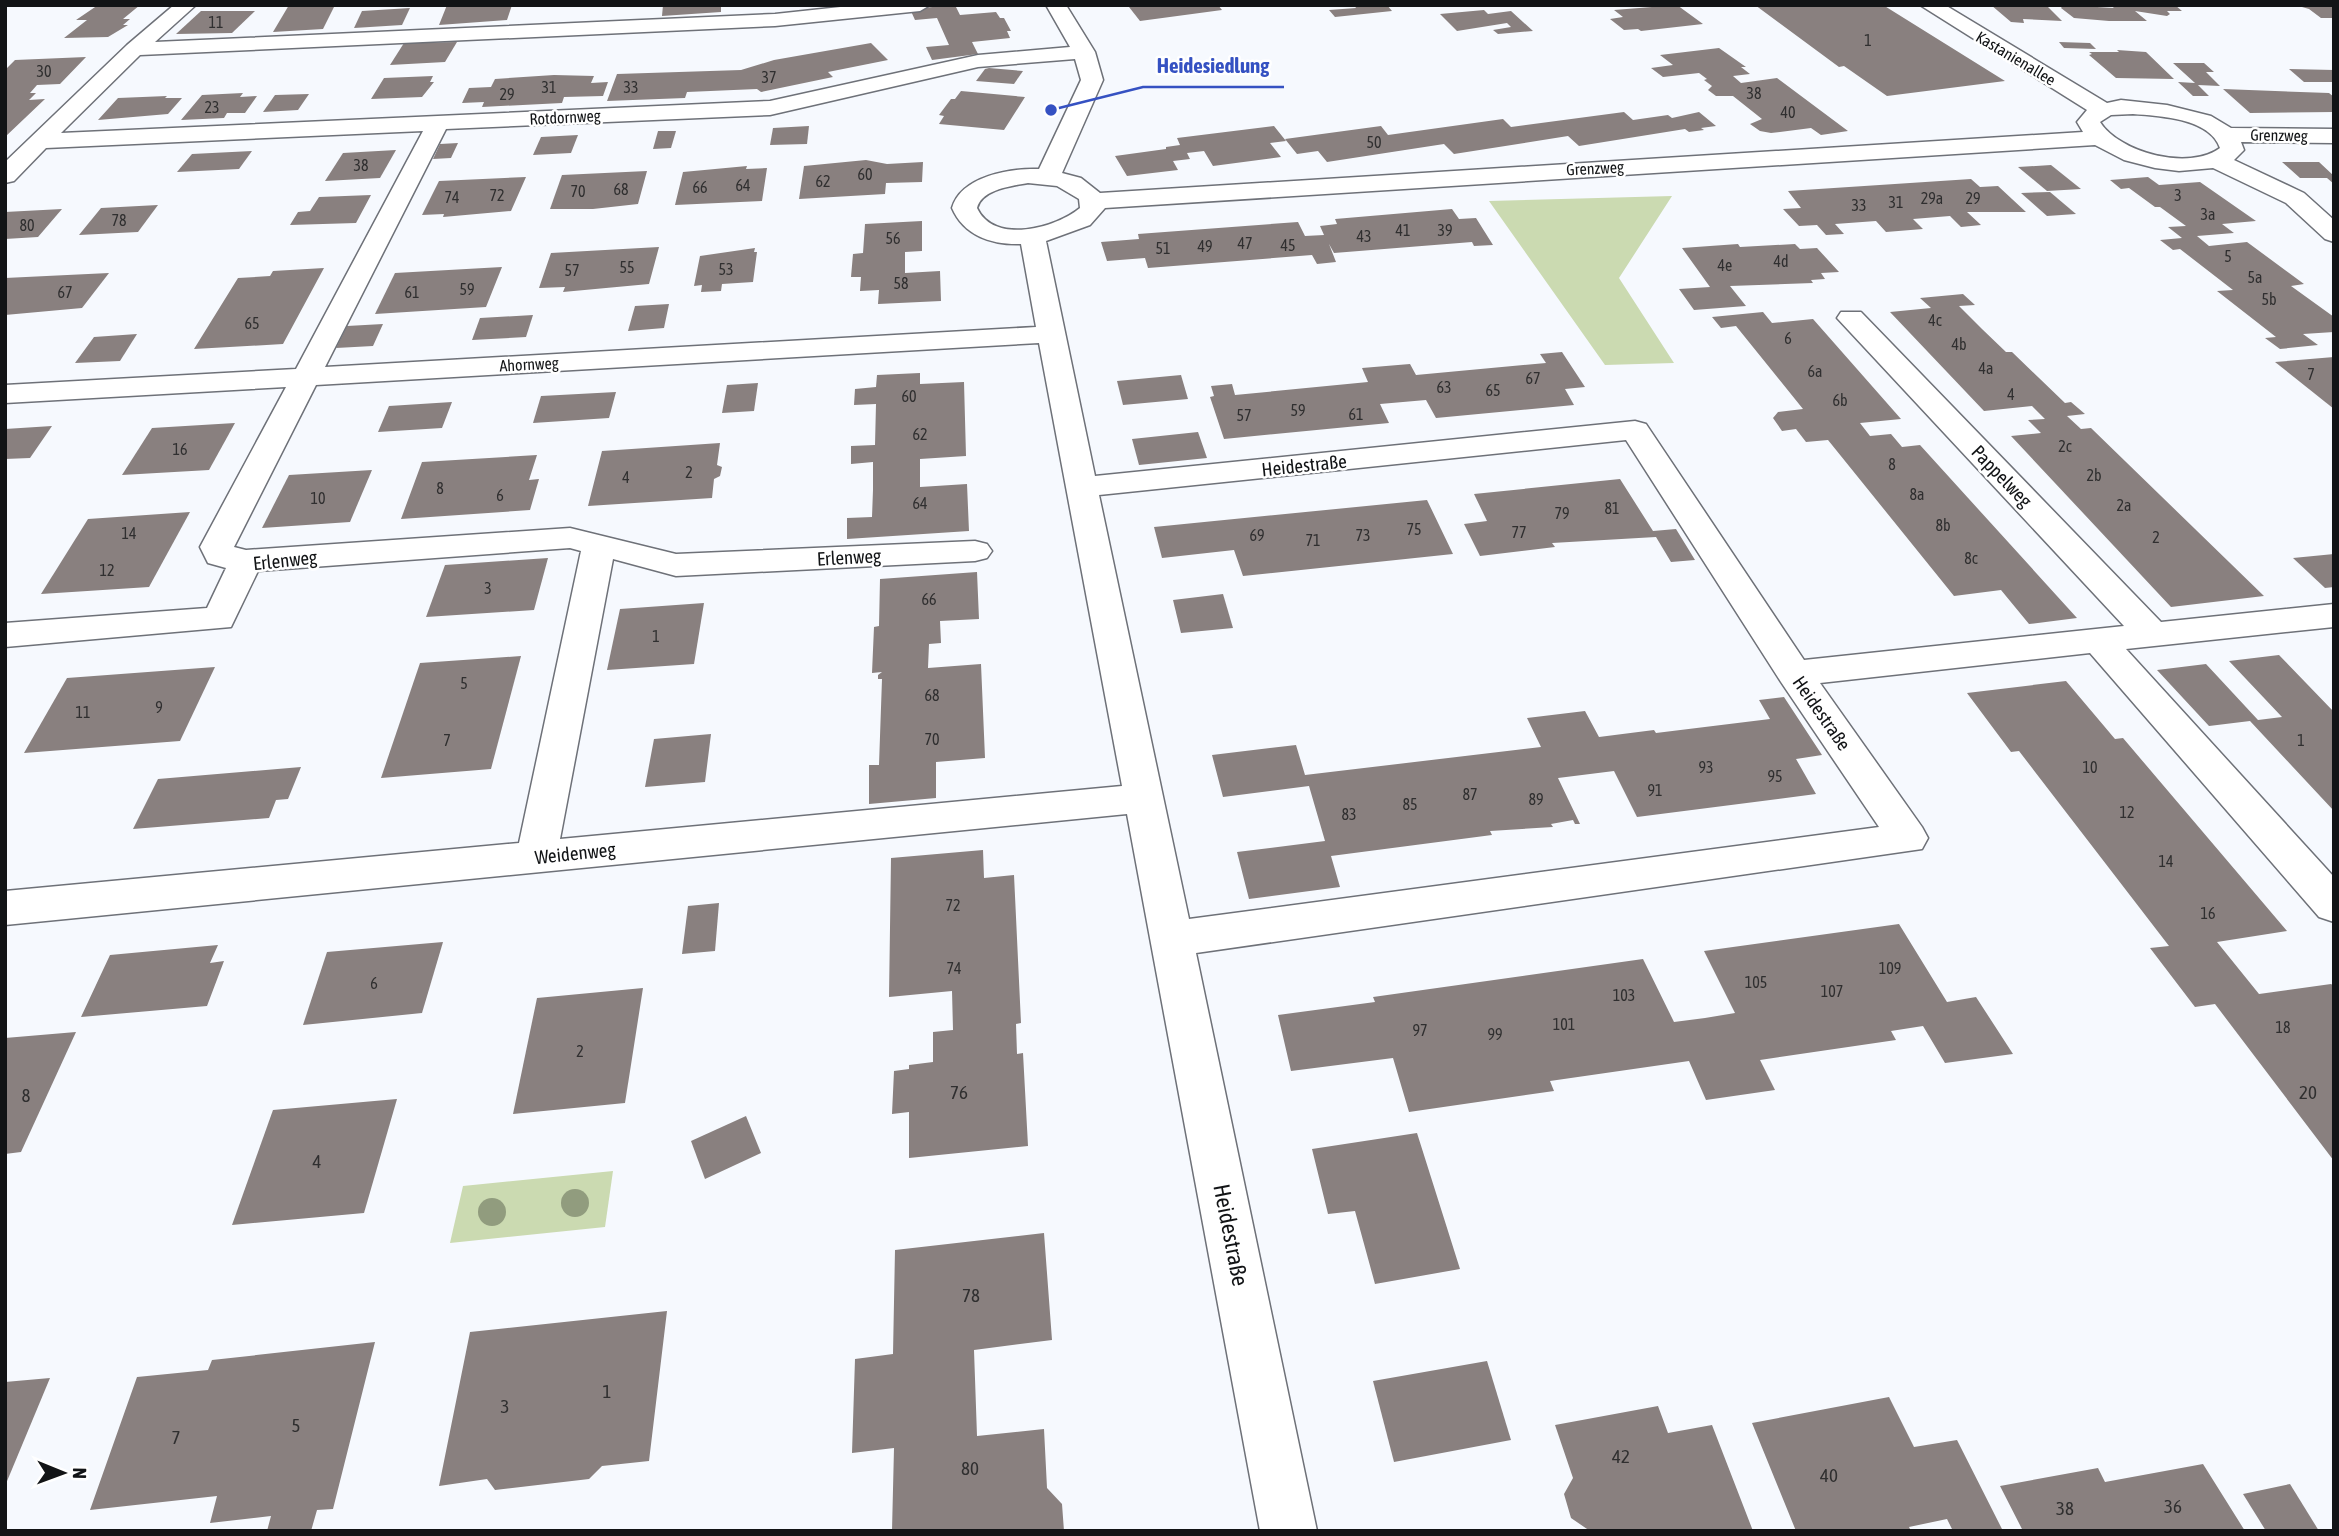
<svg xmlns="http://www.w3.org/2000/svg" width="2339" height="1536" viewBox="0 0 2339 1536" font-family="'Asap Condensed',sans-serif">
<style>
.green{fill:#cbdab1}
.building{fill:#89807f}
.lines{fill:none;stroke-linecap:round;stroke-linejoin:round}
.minor-casing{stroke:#6e7178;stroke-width:3}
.minor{fill:#fff;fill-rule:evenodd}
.tree{fill:#919c7e}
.labels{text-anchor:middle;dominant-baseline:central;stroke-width:5;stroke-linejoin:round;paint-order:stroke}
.number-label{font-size:16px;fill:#302f30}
.far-street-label{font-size:16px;fill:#121416;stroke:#fff}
.street-label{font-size:19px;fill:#121416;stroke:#fff}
.near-number-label{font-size:19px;fill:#302f30}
.near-street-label{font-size:23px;fill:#121416;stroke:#fff}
.leader{fill:none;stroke:#3551c2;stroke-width:2.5}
.callout-dot{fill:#3551c2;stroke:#fff;stroke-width:2.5}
.callout-label{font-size:21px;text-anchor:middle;font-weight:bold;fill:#3551c2;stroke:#fff;stroke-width:5;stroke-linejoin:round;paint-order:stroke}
</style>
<rect width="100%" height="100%" fill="#f6f9fe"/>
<g class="green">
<polygon points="1672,196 1619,278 1674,363 1605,365 1489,201"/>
<polygon points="613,1171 605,1227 450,1243 463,1186"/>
</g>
<g class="building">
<polygon points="98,5 140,5 123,19 130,19 123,25 128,25 108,37 64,38 87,20 76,20"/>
<polygon points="289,5 335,5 323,29 273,32"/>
<polygon points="447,5 512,5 507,20 439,25"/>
<polygon points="663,5 721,5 721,12 662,16"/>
<polygon points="955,5 960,15 996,12 1000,18 1004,18 1011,31 1007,31 1010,38 972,42 978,54 932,60 926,47 949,45 937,18 915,20 910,9"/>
<polygon points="1138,5 1218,5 1222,10 1140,21 1129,7"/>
<polygon points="1354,5 1387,5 1392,11 1335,17 1329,10 1356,8"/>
<polygon points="1677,5 1703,24 1641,31 1638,29 1624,30 1610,19 1623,17 1614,10"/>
<polygon points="1755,5 1883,5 2005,81 1887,96 1844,66 1839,67"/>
<polygon points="1991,5 2046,5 2062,21 2023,19 2024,23 2011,22"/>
<polygon points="2063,5 2114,8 2110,5 2175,5 2182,11 2167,11 2170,14 2167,16 2135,11 2147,21 2109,21 2074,18 2061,8"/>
<polygon points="2295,5 2334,5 2334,18 2321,18 2309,9"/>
<polygon points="410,8 402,25 354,28 362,11"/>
<polygon points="1484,10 1488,14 1511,11 1533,31 1498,34 1493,30 1511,27 1507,23 1457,31 1440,14"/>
<polygon points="201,11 255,11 232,33 176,34"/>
<polygon points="457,42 445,62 390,65 404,43"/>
<polygon points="2059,42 2090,43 2096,49 2064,48"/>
<polygon points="871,43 888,60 828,72 833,77 761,92 757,89 687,92 685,98 607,101 617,74 741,70 774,60"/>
<polygon points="1719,48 1746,67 1741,67 1750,74 1733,76 1741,83 1777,78 1848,131 1821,135 1811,128 1771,133 1760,131 1750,124 1762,119 1733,96 1716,96 1708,90 1712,86 1704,80 1707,79 1699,73 1663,77 1651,68 1673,65 1660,55"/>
<polygon points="2117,50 2146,52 2174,79 2116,78 2089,55 2092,54 2089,52 2119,52"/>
<polygon points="86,57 60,84 37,85 30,93 36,93 29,100 45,99 5,137 5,70 15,60"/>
<polygon points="2173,63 2204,63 2214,72 2206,72 2220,86 2198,85 2209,96 2193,96 2178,82 2195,83"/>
<polygon points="989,68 1023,71 1014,84 976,81 985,69"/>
<polygon points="2289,69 2334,70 2334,82 2304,82"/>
<polygon points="554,75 594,76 591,83 608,82 603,96 564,97 562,103 482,107 484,102 462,103 469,88 491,87 495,79"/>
<polygon points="433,76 430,82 434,82 422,97 371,99 384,78"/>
<polygon points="2223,89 2329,93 2334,97 2334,112 2250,113"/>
<polygon points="961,91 1025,97 1004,130 939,124 944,116 939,115 951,99 955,99"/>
<polygon points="243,93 240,97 257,96 245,113 227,113 224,118 181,120 202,95"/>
<polygon points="309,94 298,110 263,112 275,95"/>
<polygon points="167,96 165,98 182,98 168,114 98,120 118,98"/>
<polygon points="1624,112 1633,120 1668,115 1672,118 1699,112 1716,126 1701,128 1704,130 1689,132 1685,129 1579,146 1568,136 1454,154 1444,144 1327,162 1318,151 1297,154 1285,139 1381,126 1388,135 1503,119 1511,127"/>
<polygon points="809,126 807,144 770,145 773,128"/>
<polygon points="1274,126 1286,141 1270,143 1281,157 1213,166 1204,151 1187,153 1190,159 1173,161 1178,170 1127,176 1115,156 1166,149 1166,147 1180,145 1177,138"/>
<polygon points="658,131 676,131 671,148 653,149"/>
<polygon points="578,135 571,153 533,155 541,137"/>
<polygon points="458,143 451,158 433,159 440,144"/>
<polygon points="396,150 380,178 325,181 343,153"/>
<polygon points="252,151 239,169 177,172 192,154"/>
<polygon points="866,160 887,164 923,162 922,182 886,183 885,194 799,199 804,166"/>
<polygon points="2282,162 2319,162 2334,176 2334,184 2327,178 2300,178"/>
<polygon points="2051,165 2081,189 2047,191 2018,167"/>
<polygon points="747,166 746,169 767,168 762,201 675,205 683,172"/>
<polygon points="647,171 638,204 593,209 550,209 562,175"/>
<polygon points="526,177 511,211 443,217 444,214 422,215 439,181"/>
<polygon points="2148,177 2159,185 2200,182 2256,221 2222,224 2234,233 2197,236 2209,246 2247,242 2304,284 2291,286 2334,317 2334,332 2303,334 2318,345 2280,349 2265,338 2276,337 2217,291 2233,290 2180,249 2173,250 2160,240 2182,238 2168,227 2186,226 2160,207 2155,207 2129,188 2121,189 2110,180"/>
<polygon points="1971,179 1980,187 1998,186 2026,212 1967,212 1981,225 1961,227 1950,216 1913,219 1923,229 1886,232 1876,221 1835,224 1844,234 1826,235 1817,225 1799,226 1783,209 1801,208 1788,191"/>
<polygon points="2050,192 2076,214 2047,216 2021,193"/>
<polygon points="371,195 356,223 290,225 298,212 310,211 319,197"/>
<polygon points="158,205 138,232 79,235 101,208"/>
<polygon points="62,209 38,237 5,239 5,212"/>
<polygon points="1452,209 1459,219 1476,218 1493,245 1474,246 1472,242 1334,253 1329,244 1336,262 1317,264 1312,255 1148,268 1145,258 1107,261 1101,242 1139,239 1138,234 1298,222 1305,236 1324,235 1320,226 1337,224 1335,219"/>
<polygon points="922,221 922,251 905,252 905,273 940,271 941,301 878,304 879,290 860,291 861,277 851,277 853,254 863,253 865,224"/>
<polygon points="1738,244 1740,247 1795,244 1800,249 1817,248 1839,272 1821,273 1825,279 1811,280 1813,283 1730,286 1746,306 1694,310 1679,289 1710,287 1682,248"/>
<polygon points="659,247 649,284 563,292 565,287 539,288 551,253"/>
<polygon points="755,248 754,252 757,252 753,282 722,284 721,291 701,292 702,285 694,286 700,256"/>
<polygon points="502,267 486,307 375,314 395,273"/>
<polygon points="324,268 283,344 194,349 238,278 270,276 273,271"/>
<polygon points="109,273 82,308 5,315 5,278"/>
<polygon points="1963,294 1975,305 1959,306 1982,329 2006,352 2012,352 2065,403 2071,402 2085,414 2067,416 2081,429 2091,428 2264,596 2171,607 2011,436 2041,433 2028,420 2045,419 2032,406 1984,411 1890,312 1931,308 1920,298"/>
<polygon points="669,304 664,328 628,331 635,306"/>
<polygon points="1763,312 1772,323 1813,319 1901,419 1860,423 1870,436 1891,434 1902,447 1920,445 2077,618 2029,624 2001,590 1954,596 1828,440 1806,442 1796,429 1782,431 1773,418 1778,412 1803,409 1736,326 1721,328 1712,317"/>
<polygon points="533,315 526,337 472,340 480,318"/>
<polygon points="383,324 373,346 336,348 347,326"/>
<polygon points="137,334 120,361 75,363 94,337"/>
<polygon points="1562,352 1585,387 1565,389 1574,405 1436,418 1426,400 1380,404 1389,423 1224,439 1210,397 1214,396 1211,386 1232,384 1235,395 1368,382 1362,368 1410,364 1416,375 1546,363 1540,354"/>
<polygon points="2334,357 2334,409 2275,362"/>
<polygon points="920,373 920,384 964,382 966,456 920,459 920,487 967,484 969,531 847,539 847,518 872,517 873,490 873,462 851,464 851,446 875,445 876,404 854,405 855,389 876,387 877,375"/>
<polygon points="1181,375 1188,399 1123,405 1117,381"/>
<polygon points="758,383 754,411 722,413 727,385"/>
<polygon points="616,392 609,418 533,423 541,396"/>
<polygon points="452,402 442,428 378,432 389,406"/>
<polygon points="235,423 209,470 122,475 152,428"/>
<polygon points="52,426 30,458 5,459 5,429"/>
<polygon points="1198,432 1207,458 1139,465 1132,439"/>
<polygon points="720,443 717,465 722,467 720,476 714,479 712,498 588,506 602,451"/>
<polygon points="537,455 529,480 539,479 530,510 401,519 422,462"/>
<polygon points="372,470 350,522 262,528 289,475"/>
<polygon points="1620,479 1653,531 1676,529 1695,560 1671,562 1656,537 1552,543 1555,547 1480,556 1464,524 1487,521 1474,494"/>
<polygon points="1427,500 1453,554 1243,576 1234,550 1162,558 1154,527"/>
<polygon points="190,512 149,587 41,594 88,519"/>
<polygon points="2334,554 2334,587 2325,588 2293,558"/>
<polygon points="548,558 534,610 426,617 445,565"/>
<polygon points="977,572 979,619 940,621 941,643 929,644 928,668 981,664 985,758 936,762 936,798 869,804 869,765 879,765 882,679 878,679 878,675 882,672 872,673 874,627 879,626 880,579"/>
<polygon points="1223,594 1233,628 1181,633 1173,600"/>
<polygon points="704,603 694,664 607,670 620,609"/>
<polygon points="2279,655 2334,712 2334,811 2250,721 2209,726 2157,670 2206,664 2258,720 2282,717 2229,661"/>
<polygon points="521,656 491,769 381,778 420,663"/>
<polygon points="215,667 180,741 24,753 67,678"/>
<polygon points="2066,681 2115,739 2123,738 2287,931 2217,942 2259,994 2331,984 2334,986 2334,1161 2215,1004 2195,1007 2150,948 2169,946 2019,751 2011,752 1967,693"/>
<polygon points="1784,697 1822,755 1796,759 1816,794 1637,817 1614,771 1558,778 1580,824 1575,824 1573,820 1551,824 1553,827 1490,831 1492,835 1331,856 1340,887 1249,899 1237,852 1325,841 1309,786 1223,797 1212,755 1296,745 1305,775 1541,747 1527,718 1585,711 1599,737 1654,730 1656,733 1770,719 1759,700"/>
<polygon points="711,734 705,782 645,787 654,739"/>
<polygon points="301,767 288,799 276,800 269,818 133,829 158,779"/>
<polygon points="983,850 984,878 1014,875 1021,1023 1016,1024 1017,1054 1023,1053 1028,1146 909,1158 909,1112 892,1114 894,1071 909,1069 909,1065 933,1062 933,1032 953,1030 952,991 889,997 891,858"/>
<polygon points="719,903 715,951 682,954 688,906"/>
<polygon points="1899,924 1947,1002 1976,997 2013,1054 1945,1063 1923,1026 1891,1031 1896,1040 1760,1060 1775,1090 1706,1100 1689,1061 1550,1081 1554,1091 1409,1112 1393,1058 1291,1071 1278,1015 1375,1002 1373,997 1643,959 1674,1022 1705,1018 1735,1013 1704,951"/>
<polygon points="443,942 422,1013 303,1025 327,952"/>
<polygon points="218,945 210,963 224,961 207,1006 81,1017 110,955"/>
<polygon points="643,988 625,1103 513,1114 537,998"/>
<polygon points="76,1032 21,1152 5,1154 5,1038"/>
<polygon points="397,1099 364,1213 232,1225 273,1110"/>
<polygon points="746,1116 761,1153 705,1179 691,1141"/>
<polygon points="1417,1133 1460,1269 1375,1284 1355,1211 1328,1214 1312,1149"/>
<polygon points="1044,1233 1052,1340 974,1350 977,1436 1044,1429 1047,1488 1062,1504 1064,1531 892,1531 894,1448 852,1453 855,1359 893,1354 895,1250"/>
<polygon points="667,1311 649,1461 602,1466 589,1479 495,1490 487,1479 439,1486 470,1332"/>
<polygon points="375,1342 333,1509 317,1510 311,1531 267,1531 271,1516 210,1523 217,1496 90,1510 137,1377 208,1370 212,1360"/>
<polygon points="1487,1361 1511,1440 1394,1462 1373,1381"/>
<polygon points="50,1378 5,1486 5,1382"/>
<polygon points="1889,1397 1914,1447 1957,1440 2003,1531 1953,1531 1947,1519 1909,1527 1911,1531 1796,1531 1752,1423"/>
<polygon points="1658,1406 1668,1433 1712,1425 1753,1531 1590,1531 1571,1518 1564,1494 1573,1478 1555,1425"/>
<polygon points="2203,1464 2245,1531 2023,1531 2000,1486 2098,1468 2105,1482"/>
<polygon points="2290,1484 2319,1531 2266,1531 2243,1494"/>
</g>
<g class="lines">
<defs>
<path id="minor" d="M174,5H196L155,42L775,14L859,5H930L920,11L775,26L140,55L61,133L770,101L978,55L1070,47L1046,5H1066L1095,52L1103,80L1062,173L1081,178L1100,193L2083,132L2077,122L2087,110L1920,5H1945L2107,103L2121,100L2167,105L2211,116L2231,128L2334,129V143L2241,142L2244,150L2234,160L2304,193L2334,220V242L2325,239L2286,203L2213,168L2179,171L2155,168L2124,160L2095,145L1105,208L1090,225L1046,241L1095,476L1635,421L1646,424L1804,660L2124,626L1837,318L1841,312H1861L2161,622L2334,604V627L2126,649L2334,877V922L2319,917L2090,653L1820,683L1922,827L1928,838L1922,849L1196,953L1317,1531H1260L1127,814L5,925V891L519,843L581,551L570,548L258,571L231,627L5,647V623L207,608L226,568L208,563L200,547L286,387L5,403V385L296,369L423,131L46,148L14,181L5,183V162L127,45ZM1075,59L1081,80L1039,169C1011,168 961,176 952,208C964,236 992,245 1021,244L1036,327L325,367L446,129L770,115L978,67ZM2133,114C2159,116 2210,118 2220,148C2189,171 2120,153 2100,122L2111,115ZM1028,183L1057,186L1079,199L1080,208C1056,228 994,245 977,208C982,189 1012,186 1028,183ZM1039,343L1122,786L560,839L613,559L676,576L975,561L987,558L992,551L987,544L975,541L676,554L570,528L246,550L234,547L316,385ZM1626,440L1781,682L1879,827L1189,919L1099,495Z"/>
</defs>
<use href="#minor" class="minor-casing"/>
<use href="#minor" class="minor"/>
</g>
<g class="tree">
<circle cx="575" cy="1203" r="14"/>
<circle cx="492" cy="1212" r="14"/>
</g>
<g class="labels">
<g class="number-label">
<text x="216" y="22">11</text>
<text x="1868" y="40">1</text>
<text x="44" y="71">30</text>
<text x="769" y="77">37</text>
<text x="549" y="87">31</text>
<text x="631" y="87">33</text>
<text x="1754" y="93">38</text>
<text x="507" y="94">29</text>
<text x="212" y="107">23</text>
<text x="1788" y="112">40</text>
<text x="1374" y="142">50</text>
<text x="361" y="165">38</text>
<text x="865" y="174">60</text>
<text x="823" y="181">62</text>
<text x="743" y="185">64</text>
<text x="700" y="187">66</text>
<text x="621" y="189">68</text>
<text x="578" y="191">70</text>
<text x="497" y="195">72</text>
<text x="2178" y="195">3</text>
<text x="452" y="197">74</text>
<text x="1932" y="198">29a</text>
<text x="1973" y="198">29</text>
<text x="1896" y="202">31</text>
<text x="1859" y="205">33</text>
<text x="2208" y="214">3a</text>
<text x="119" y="220">78</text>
<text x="27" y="225">80</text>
<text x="1403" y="230">41</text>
<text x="1445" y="230">39</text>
<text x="1364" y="236">43</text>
<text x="893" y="238">56</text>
<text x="1245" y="243">47</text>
<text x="1288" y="245">45</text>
<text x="1205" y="246">49</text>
<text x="1163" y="248">51</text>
<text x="2228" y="256">5</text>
<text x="1781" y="261">4d</text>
<text x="1725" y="265">4e</text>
<text x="627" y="267">55</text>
<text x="726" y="269">53</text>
<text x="572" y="270">57</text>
<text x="2255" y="277">5a</text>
<text x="901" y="283">58</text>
<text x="467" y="289">59</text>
<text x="65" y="292">67</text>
<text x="412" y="292">61</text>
<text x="2269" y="299">5b</text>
<text x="1935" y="320">4c</text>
<text x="252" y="323">65</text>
<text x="1788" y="338">6</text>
<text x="1959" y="344">4b</text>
<text x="1986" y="368">4a</text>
<text x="1815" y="371">6a</text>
<text x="2311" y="374">7</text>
<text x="1533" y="378">67</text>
<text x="1444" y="387">63</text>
<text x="1493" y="390">65</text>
<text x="2011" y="394">4</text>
<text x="909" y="396">60</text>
<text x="1840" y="400">6b</text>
<text x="1298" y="410">59</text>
<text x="1356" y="414">61</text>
<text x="1244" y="415">57</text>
<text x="920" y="434">62</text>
<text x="2065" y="446">2c</text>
<text x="180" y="449">16</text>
<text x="1892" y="464">8</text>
<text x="689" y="472">2</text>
<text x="2094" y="475">2b</text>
<text x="626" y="477">4</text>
<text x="440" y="488">8</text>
<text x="1917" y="494">8a</text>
<text x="500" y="495">6</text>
<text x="318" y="498">10</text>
<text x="920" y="503">64</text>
<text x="2124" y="505">2a</text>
<text x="1612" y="508">81</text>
<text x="1562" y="513">79</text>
<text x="1943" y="525">8b</text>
<text x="1414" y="529">75</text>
<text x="1519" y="532">77</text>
<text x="129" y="533">14</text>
<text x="1257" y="535">69</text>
<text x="1363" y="535">73</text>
<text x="2156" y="537">2</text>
<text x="1313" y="540">71</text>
<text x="1971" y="558">8c</text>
<text x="107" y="570">12</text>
<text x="488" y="588">3</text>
<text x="929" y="599">66</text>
<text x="656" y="636">1</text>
<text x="464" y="683">5</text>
<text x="932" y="695">68</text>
<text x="159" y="707">9</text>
<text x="83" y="712">11</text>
<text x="932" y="739">70</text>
<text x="447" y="740">7</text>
<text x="2301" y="740">1</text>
<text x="1706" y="767">93</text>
<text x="2090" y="767">10</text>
<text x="1775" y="776">95</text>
<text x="1655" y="790">91</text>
<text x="1470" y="794">87</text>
<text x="1536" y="799">89</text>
<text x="1410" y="804">85</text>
<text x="2127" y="812">12</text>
<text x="1349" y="814">83</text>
<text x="2166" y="861">14</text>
<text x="953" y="905">72</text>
<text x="2208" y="913">16</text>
<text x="954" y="968">74</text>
<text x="1890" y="968">109</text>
<text x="1756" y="982">105</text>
<text x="374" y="983">6</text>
<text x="1832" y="991">107</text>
<text x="1624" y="995">103</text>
<text x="1564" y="1024">101</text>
<text x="2283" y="1027">18</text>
<text x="1420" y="1030">97</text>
<text x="1495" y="1034">99</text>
<text x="580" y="1051">2</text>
</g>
<g class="far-street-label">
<text transform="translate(2016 58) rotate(31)">Kastanienallee</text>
<text transform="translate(565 117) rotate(-3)">Rotdornweg</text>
<text transform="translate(2279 135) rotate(1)">Grenzweg</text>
<text transform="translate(1595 168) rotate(-3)">Grenzweg</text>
<text transform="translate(529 364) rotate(-3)">Ahornweg</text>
</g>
<g class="street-label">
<text transform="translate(1304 465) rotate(-6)">Heidestraße</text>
<text transform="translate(2002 476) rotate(46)">Pappelweg</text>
<text transform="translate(849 557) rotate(-3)">Erlenweg</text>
<text transform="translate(285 560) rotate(-6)">Erlenweg</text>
<text transform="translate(1822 713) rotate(55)">Heidestraße</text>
<text transform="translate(575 853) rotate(-6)">Weidenweg</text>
</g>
<g class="near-number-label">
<text x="959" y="1092">76</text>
<text x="2308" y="1092">20</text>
<text x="26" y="1095">8</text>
<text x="317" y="1161">4</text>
<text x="971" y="1295">78</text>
<text x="607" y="1391">1</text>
<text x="505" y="1406">3</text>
<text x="296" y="1425">5</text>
<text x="176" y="1437">7</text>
<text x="1621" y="1456">42</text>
<text x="970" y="1468">80</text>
<text x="1829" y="1475">40</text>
<text x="2173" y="1506">36</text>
<text x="2065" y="1508">38</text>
</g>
<g class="near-street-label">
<text transform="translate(1231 1235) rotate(79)">Heidestraße</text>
</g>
</g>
<path class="leader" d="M1051 110L1143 87H1284"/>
<circle class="callout-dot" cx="1051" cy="110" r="7"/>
<g class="callout-label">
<text x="1213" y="73">Heidesiedlung</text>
</g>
<rect width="2339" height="1536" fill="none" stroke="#121416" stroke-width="14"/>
<g transform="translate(63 1473) rotate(91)" stroke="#ffffff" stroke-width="5" paint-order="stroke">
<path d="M0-5L12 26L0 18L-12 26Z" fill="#121416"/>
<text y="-10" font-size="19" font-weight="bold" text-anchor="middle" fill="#121416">N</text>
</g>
</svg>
